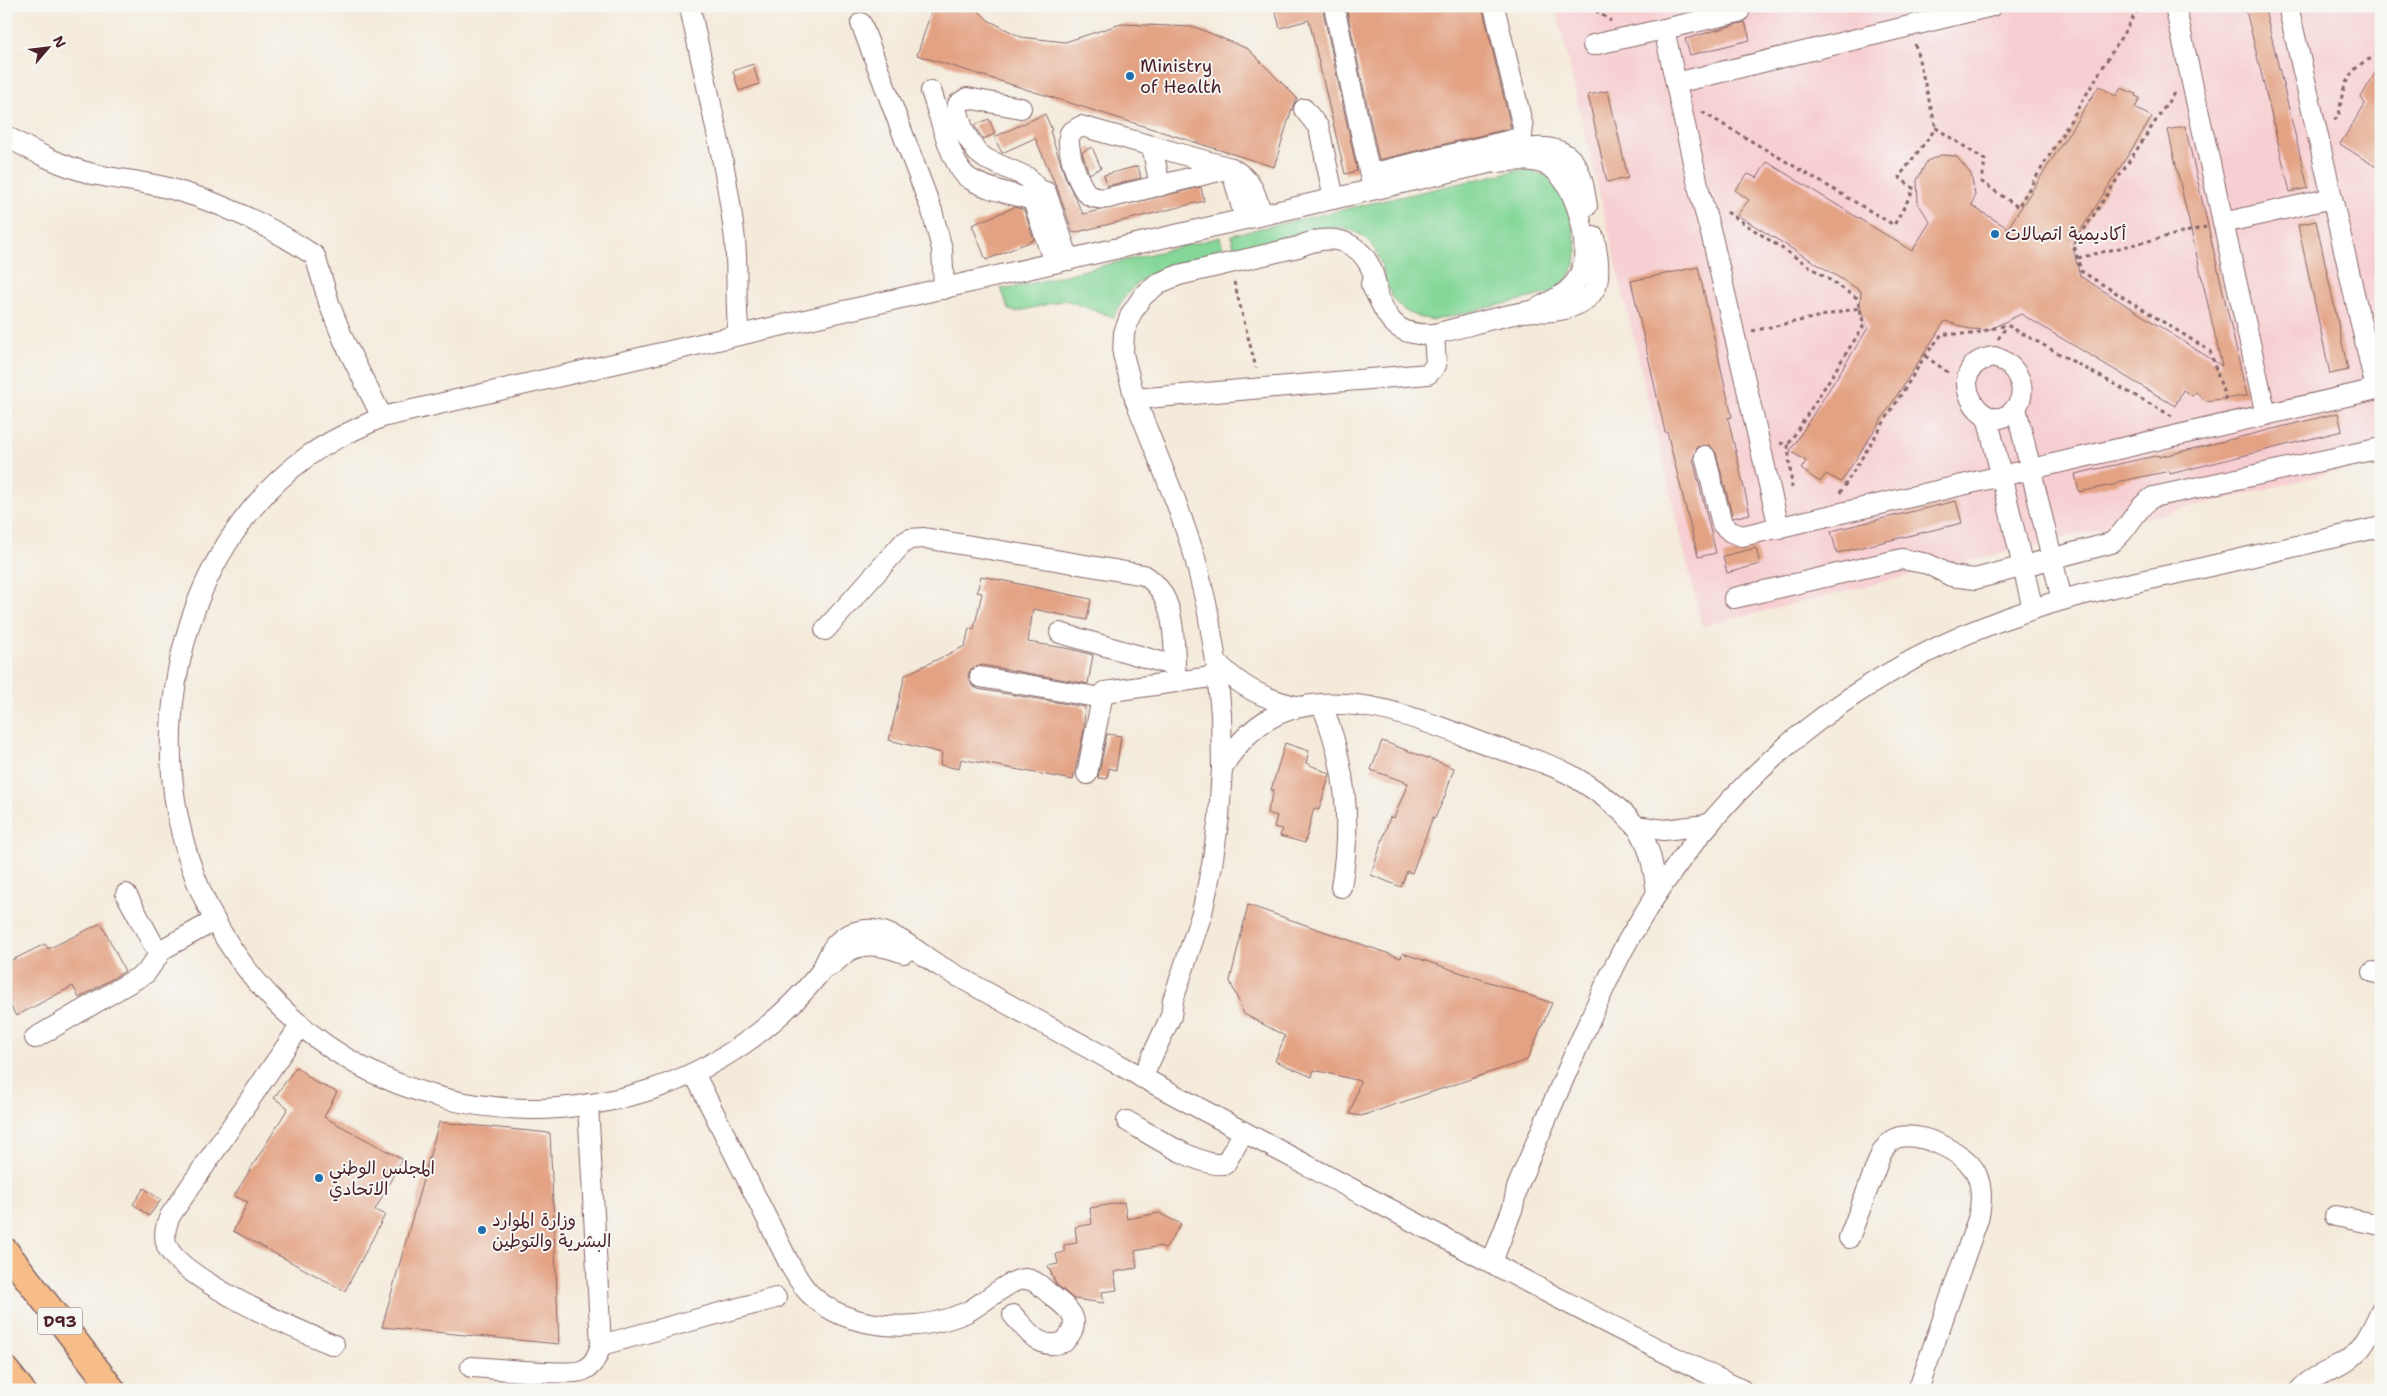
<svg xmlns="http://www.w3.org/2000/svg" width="2387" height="1396" viewBox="0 0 2387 1396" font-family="'Shantell Sans','Playpen Sans Arabic',sans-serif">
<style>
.built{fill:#f7cfd2}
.green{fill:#84d798;stroke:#677b62}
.building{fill:#e3a283}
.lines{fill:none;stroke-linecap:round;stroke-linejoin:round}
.minor-casing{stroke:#866668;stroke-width:22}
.major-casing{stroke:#866668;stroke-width:28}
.path{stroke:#866668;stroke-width:3;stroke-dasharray:4 4;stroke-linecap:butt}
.minor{stroke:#fff;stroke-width:20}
.major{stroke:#f7bd88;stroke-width:25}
.poi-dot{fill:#1f6fb2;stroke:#f6f6f2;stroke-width:2}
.labels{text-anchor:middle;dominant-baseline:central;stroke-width:4;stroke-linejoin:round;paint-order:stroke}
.shield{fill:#f6f6f2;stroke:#7e6067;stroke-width:1}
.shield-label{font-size:16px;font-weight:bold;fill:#4a1f2b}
.poi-label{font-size:18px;fill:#4a1f2b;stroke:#f6f6f2;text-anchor:start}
</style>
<rect width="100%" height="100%" fill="#f6f6f2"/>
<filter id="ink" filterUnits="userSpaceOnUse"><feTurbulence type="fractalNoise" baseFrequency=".02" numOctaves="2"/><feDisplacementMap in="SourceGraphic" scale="10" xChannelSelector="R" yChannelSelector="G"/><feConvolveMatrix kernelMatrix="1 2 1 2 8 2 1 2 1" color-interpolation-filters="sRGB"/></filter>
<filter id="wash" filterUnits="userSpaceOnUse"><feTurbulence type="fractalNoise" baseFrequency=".0096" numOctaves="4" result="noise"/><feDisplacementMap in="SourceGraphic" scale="20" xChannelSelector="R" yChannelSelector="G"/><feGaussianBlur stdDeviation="1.12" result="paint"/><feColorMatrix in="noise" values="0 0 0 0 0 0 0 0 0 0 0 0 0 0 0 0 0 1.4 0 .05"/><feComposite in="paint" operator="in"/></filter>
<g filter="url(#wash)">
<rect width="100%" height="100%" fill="#f4eada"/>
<polygon class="built" points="1555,6 2381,6 2381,461 1702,626"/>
<g class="green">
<path d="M1523,169L1551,177L1568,204L1577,249L1575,265L1566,280L1551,293L1435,320C1362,313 1404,245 1347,229C1326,222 1259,245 1235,250L1231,235Z"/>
<path d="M1220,237L1224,252C1180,264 1132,268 1114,317L1065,300L1015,312L1009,310L1001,288L1008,289Z"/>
</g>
<g id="blocks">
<g class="building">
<polygon points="933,6 974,6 988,20 1021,37 1065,42 1121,24 1195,27 1248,49 1297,98 1293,105 1274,167 917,55"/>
<polygon points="1274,6 1322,6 1357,171 1345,174 1309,20 1280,28"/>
<polygon points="1346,6 1482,6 1511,128 1379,160"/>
<polygon points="2245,6 2264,6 2308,188 2290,192"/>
<polygon points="1745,22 1750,40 1690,55 1685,39"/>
<polygon points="2381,63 2381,170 2340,144 2365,104 2361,97"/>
<polygon points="753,64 759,84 739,91 733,71"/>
<polygon points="2099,86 2116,96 2121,88 2136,94 2135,96 2140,98 2135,108 2152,117 2072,244 2080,276 2222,366 2168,130 2185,126 2247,396 2206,401 2196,392 2192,396 2183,390 2175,406 2021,314 1988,330 1970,329 1945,321 1841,482 1826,474 1820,482 1801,469 1806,461 1790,451 1868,328 1860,308 1861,291 1737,215 1749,200 1735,190 1748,174 1757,178 1767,162 1912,251 1930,222 1918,203 1917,180 1927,161 1941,155 1956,156 1971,174 1975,195 1972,206 2008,228"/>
<polygon points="1608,91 1628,178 1607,182 1588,95"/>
<polygon points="1045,114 1052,130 1050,131 1066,179 1083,214 1201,187 1204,201 1073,233 1057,188 1035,138 1002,153 994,137"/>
<polygon points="989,119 995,134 983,139 974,125"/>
<polygon points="1092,147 1101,168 1089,174 1082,152"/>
<polygon points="1138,166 1141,178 1107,186 1104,175"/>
<polygon points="1015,207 1024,210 1034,240 986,260 972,225"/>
<polygon points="2316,221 2348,370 2330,374 2298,225"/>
<polygon points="1698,267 1732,417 1728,418 1750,514 1733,518 1716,453 1709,445 1697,447 1693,459 1716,553 1698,557 1667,432 1665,432 1631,281"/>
<polygon points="2338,413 2342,431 2170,474 2170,471 2117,482 2117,484 2079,492 2075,474 2159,455 2159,457"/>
<polygon points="1956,501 1962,523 1837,553 1831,531"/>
<polygon points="1756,548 1760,564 1727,573 1723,556"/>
<polygon points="981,576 1091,599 1087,620 1033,609 1028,642 1071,649 1093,655 1088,684 982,665 971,669 968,675 972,686 978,689 1085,707 1084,730 1073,780 961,759 959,769 940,765 942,753 889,740 905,675 965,646 969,628 974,629 982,593 977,592"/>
<polygon points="1107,734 1121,736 1116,770 1109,768 1107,779 1098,778"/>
<polygon points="1382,741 1454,768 1445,796 1435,818 1433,817 1412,873 1407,871 1401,887 1371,875 1390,817 1394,818 1408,783 1371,770"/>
<polygon points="1285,743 1309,751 1306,763 1330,774 1319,810 1314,808 1305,843 1280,836 1282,829 1274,827 1277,816 1267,813 1274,790 1271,790"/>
<polygon points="1248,905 1401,958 1402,953 1552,1003 1527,1060 1361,1116 1350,1114 1360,1081 1314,1070 1312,1077 1275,1061 1285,1036 1244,1014 1230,981"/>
<polygon points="101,923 125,971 79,998 73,986 16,1016 6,997 6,963 45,944 48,949"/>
<polygon points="296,1067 317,1083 337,1092 324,1117 402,1159 375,1210 385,1215 345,1291 233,1231 248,1202 234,1196 288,1108 274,1098"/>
<polygon points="439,1122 550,1133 559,1344 382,1327"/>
<polygon points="144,1188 161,1200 149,1216 133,1204"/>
<polygon points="1124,1202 1127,1219 1159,1213 1181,1224 1165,1249 1161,1246 1135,1251 1137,1268 1114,1272 1117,1290 1102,1292 1104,1303 1074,1299 1056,1284 1048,1266 1058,1264 1056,1254 1064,1252 1064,1245 1077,1243 1075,1227 1092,1224 1090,1208"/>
</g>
</g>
</g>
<g filter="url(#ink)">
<use href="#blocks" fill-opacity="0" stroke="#866668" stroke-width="1"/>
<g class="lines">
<defs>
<g id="minor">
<polyline points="1334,6 1372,185"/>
<polyline points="2175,6 2266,415"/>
<polyline points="2288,6 2376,389"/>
<path d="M690,7C705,81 725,158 734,232C739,266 734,300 739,335"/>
<polyline points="861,23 932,211 942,249 944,289"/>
<polyline points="1664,29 1700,194 1712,237 1779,528"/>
<polyline points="1593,45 1739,12"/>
<polyline points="1676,83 1992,6"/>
<path d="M931,91C939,112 951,168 970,179C988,190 1013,194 1033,200"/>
<polyline points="1021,108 967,98 958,104 957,109 964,132 977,152 986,159 1027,177 1038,189 1046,192 1069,260"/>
<polyline points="1304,109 1319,128 1334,199"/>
<path d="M1081,126L1088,128L1231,168L1108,198C1101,199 1095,199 1089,195C1078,187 1065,145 1070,133Z"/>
<path d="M6,136C34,152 61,166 93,174C120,180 148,182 175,190C226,204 271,227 315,256L330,306L344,341L382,417"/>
<polyline points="1152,146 1160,186"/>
<path d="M1510,154C1535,144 1569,143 1580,174C1584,184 1585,195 1587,206"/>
<path d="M1231,168C1252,179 1256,194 1262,215"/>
<polyline points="1231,168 1245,219"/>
<polyline points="1370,174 1516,139 1522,135 1523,127 1494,6"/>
<polyline points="1038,189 1032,196 1033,200 1054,263"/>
<polyline points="2223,223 2332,198"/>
<path d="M1371,284C1388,316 1391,337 1434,334C1465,327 1501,315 1532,311C1540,311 1547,312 1555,311C1604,303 1602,277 1594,237"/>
<path d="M1532,311C1549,302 1568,295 1578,278C1595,252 1576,178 1547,165C1529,157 1508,161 1489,163L382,417C356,429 331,440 308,456C250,498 208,562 188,630C101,922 360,1184 653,1089C717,1068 775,1028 818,975C825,966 828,954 835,945C846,933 863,927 879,931C901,936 921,955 940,966C999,1000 1059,1032 1118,1064C1201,1110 1286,1154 1371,1199C1493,1264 1616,1330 1742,1390"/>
<path d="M1994,357C2017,363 2032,392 2013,411C1980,442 1939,363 1994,357Z"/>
<polyline points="1135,399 1428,374 1436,365 1434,334"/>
<polyline points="2016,408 2062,600"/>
<polyline points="1987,416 2033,609"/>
<polyline points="1705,456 1722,524 1731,532 1742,536 2381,388"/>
<path d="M1734,598L1902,559L1928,564L1951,576L1975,579L2111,543C2129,530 2134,509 2153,497L2381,448"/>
<path d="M825,630L903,543L910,539L924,538L1144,575C1179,596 1173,645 1176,681"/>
<polyline points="1060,633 1175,666"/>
<path d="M1216,661C1239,687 1267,701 1301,707"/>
<polyline points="980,677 1102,698"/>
<path d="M1322,705C1346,765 1352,823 1341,887"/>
<path d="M1222,768C1240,738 1265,714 1300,707C1366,693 1433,725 1494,747C1521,756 1551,763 1576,778C1596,790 1619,807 1635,825C1650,841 1654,872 1657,893"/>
<polyline points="1087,774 1102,698 1105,692 1218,676"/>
<polyline points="1636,826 1664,830 1706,825"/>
<polyline points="126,894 158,953"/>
<path d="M828,967C836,963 840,957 847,952C866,941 885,946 904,953"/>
<polyline points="2373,972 2381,974"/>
<path d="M301,1025L170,1216C166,1226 163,1235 167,1246C181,1279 299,1331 334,1345"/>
<polyline points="35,1038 146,973 163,949 214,921"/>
<path d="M694,1073L790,1265C796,1275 801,1285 809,1293C848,1332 919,1333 967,1312C982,1305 1011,1277 1026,1279C1036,1280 1043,1288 1051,1295C1069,1309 1085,1320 1064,1342C1039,1351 1028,1331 1013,1315"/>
<path d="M1142,1078L1171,1016L1173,1000L1202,913L1212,865L1219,817L1222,768L1221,714L1216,661L1207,607L1194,554L1176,502L1135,399L1123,354L1124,333L1131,314L1143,296L1159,283L1179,275L1298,247C1341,227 1374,249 1377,295"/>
<path d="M1127,1121C1150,1134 1200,1168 1225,1164L1244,1132"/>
<polyline points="2335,1216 2381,1225"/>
<path d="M1849,1238L1881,1154C1885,1148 1888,1142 1894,1139C1915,1128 1966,1152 1976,1173C1983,1188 1982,1203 1978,1219L1918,1390"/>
<path d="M1492,1262L1513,1207L1517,1188C1538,1137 1560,1087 1582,1037C1598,1002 1613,965 1633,932C1725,775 1860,665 2033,609C2087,591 2143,581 2198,569C2259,555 2320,540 2381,527"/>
<polyline points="601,1345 776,1298"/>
<path d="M471,1367C493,1368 568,1377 584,1370C594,1365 598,1355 601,1345L588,1104"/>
<path d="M2300,1390C2313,1374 2334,1371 2349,1359C2365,1347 2373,1327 2381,1310"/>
</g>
<g id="major">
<polyline points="6,1251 113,1390"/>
<polyline points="6,1370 22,1390"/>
</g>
</defs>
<use href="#minor" class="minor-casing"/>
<use href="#major" class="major-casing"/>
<g class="path">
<polyline points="1589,6 1611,21"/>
<polyline points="1915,44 1936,128"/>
<polyline points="2174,93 2074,245 2081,271 2210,351 2227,403"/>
<polyline points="1702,112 1894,225 1914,189 1899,177 1936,128 1985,160 1982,182 2018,207 2140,6"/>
<path d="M2334,120L2339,116C2342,86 2348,64 2381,55"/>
<polyline points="1727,212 1857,298 1864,325 1788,445"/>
<polyline points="2078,258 2206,227"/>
<polyline points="1234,282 1256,368"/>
<polyline points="1752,331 1859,308"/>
<polyline points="1998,339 2007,326"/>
<polyline points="1925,356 1949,373"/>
<polyline points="1780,443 1788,445 1792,488"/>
<polyline points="1840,493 1925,356 1942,334 1972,334 2007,325 2172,416"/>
</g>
<use href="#minor" class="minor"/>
<use href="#major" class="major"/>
</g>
</g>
<g class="poi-dot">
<circle cx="1130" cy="76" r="5"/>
<circle cx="1995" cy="234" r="5"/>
<circle cx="319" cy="1178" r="5"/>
<circle cx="482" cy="1230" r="5"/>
</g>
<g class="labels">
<rect class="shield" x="37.5" y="1307.5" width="45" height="27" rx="4"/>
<g class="shield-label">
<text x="60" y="1321">D93</text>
</g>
<g class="poi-label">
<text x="1140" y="66">Ministry<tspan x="1140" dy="21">of Health</tspan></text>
<text x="2005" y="234">أكاديمية اتصالات</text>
<text x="329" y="1168">المجلس الوطني<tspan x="329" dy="21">الاتحادي</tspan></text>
<text x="492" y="1220">وزارة الموارد<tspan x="492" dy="21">البشرية والتوطين</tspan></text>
</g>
</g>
<rect width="2387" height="1396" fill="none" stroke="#f6f6f2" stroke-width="25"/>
<g transform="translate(48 48) rotate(62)" stroke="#f6f6f2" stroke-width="4" paint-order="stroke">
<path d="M0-4L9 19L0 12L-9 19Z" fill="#4a1f2b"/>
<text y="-8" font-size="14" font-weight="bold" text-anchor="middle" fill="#4a1f2b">N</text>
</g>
</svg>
